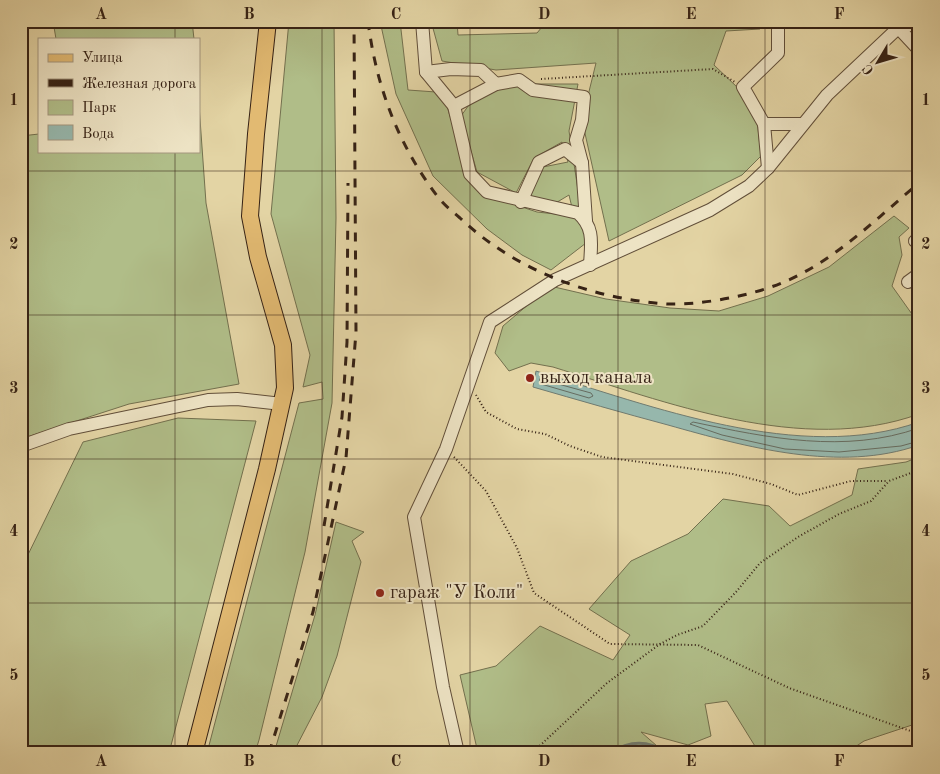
<svg xmlns="http://www.w3.org/2000/svg" width="940" height="774" viewBox="0 0 940 774" font-family="'Old Standard TT',serif">
<style>
.green{fill:#b0bd88;stroke:#73704e}
.water{fill:#96b7ac;stroke:#707b70}
.lines{fill:none;stroke-linecap:round;stroke-linejoin:round}
.shore{stroke:#666c60;stroke-width:1}
.stream{stroke:#707b70;stroke-width:3}
.minor-casing{stroke:#614e39;stroke-width:14}
.major-casing{stroke:#362215;stroke-width:18}
.path{stroke:#362215;stroke-width:2;stroke-dasharray:1 2.5;stroke-linecap:butt}
.minor{stroke:#ede3c4;stroke-width:12}
.major{stroke:#e2ba72;stroke-width:16}
.rail{stroke:#362215;stroke-width:3;stroke-dasharray:9 9;stroke-linecap:butt}
.grid{fill:none;stroke:#362215;stroke-width:1;stroke-opacity:0.55}
.poi-dot{fill:#8f2418;stroke:#ede3c4;stroke-width:2}
.labels{text-anchor:middle;dominant-baseline:central;stroke-width:4;stroke-linejoin:round;paint-order:stroke}
.poi-label{font-size:19px;fill:#362215;stroke:#ede3c4;text-anchor:start}
.neatline{fill:none;stroke:#362215;stroke-width:2}
.grid-label{font-size:16px;text-anchor:middle;font-weight:bold;fill:#362215}
</style>
<rect width="100%" height="100%" fill="#e3d4a4"/>
<filter id="stains"><feTurbulence type="fractalNoise" baseFrequency=".004" numOctaves="4"/><feColorMatrix values="0 0 0 0 .2 0 0 0 0 .09 0 0 0 0 .02 0 0 0 .5 -.17"/></filter>
<radialGradient id="worn" r=".72"><stop offset=".6" stop-color="#630" stop-opacity="0"/><stop offset="1" stop-color="#630" stop-opacity=".3"/></radialGradient>
<g class="green">
<polygon points="53,21 192,21 194,39 56,39"/>
<polygon points="289,21 334,21 336,218 332,403 305,552 259,740 255,753 207,753 299,403 323,399 322,382 303,387 310,355 271,214"/>
<polygon points="380,21 400,21 408,90 436,92 446,103 453,126 486,195 537,212 574,216 569,195 554,204 529,196 543,167 568,162 562,142 534,158 516,193 477,172 461,116 484,84 578,84 569,131 586,243 551,270 522,255 487,229 433,176 396,94"/>
<polygon points="431,21 457,21 458,35 537,33 542,27 542,21 760,21 760,29 726,31 714,65 738,88 757,119 761,156 742,175 609,241 582,120 596,63 496,70 442,61"/>
<polygon points="199,105 206,203 239,384 129,404 21,439 21,136 39,134 39,151 199,151"/>
<path d="M894,216L909,228L899,237L902,255L892,286L919,324V414C803,456 665,402 553,367L531,363L509,371L495,353L503,326L550,286L606,299L670,308L719,311L768,296L829,267Z"/>
<polygon points="178,418 256,421 169,753 21,753 21,569 83,442"/>
<polygon points="919,457 919,727 912,725 864,741 846,753 761,753 758,751 727,701 705,704 711,736 688,745 641,732 665,753 478,753 460,675 496,666 540,626 613,660 630,635 589,609 631,561 688,534 723,499 769,506 790,526 852,495 858,469 906,462"/>
<polygon points="336,522 364,532 352,541 361,562 337,656 322,697 293,753 274,753 315,615"/>
</g>
<path class="water" d="M536,371C651,406 801,464 919,422V445C840,473 746,447 668,425C623,413 578,400 533,387Z"/>
<g class="lines">
<g class="shore">
<polygon points="540,379 591,393 593,396 589,398 541,384"/>
<path d="M919,428C845,454 768,438 693,422L690,424L722,435L785,449L839,452L901,446L919,441"/>
</g>
<g class="stream">
<path d="M609,753C631,740 647,740 669,753"/>
<polyline points="919,753 919,752"/>
</g>
<defs>
<g id="minor">
<path d="M422,21L426,72L454,106L470,174L487,192L578,213C595,228 591,244 590,265"/>
<polyline points="778,21 778,53 743,87 764,124 803,124"/>
<polyline points="892,21 919,50"/>
<polyline points="426,72 451,69 481,70 496,84"/>
<polyline points="454,106 496,84 519,80 533,90 584,97 582,120 576,140 582,163 586,221"/>
<polyline points="764,124 768,168"/>
<polyline points="521,202 539,162 565,149 582,163"/>
<polyline points="915,241 919,238"/>
<polyline points="908,282 919,274"/>
<polyline points="21,446 69,429 208,400 237,399 282,404"/>
<polyline points="458,753 443,687 414,517 446,449 490,322 555,280 710,210 749,186 768,168 827,95 897,29 919,22"/>
</g>
<polyline id="major" points="194,753 267,469 285,388 283,345 258,257 250,216 256,134 268,21"/>
</defs>
<use href="#minor" class="minor-casing"/>
<use href="#major" class="major-casing"/>
<g class="path">
<polyline points="541,79 713,69 735,82"/>
<polyline points="476,395 486,412 517,429 545,434 570,446 602,457 733,474 771,484 798,495 851,481 888,481"/>
<polyline points="454,457 486,491 517,548 534,593 610,644 698,645 789,688 919,734"/>
<polyline points="532,753 607,683 660,644 677,635 703,626 736,592 760,563 798,537 839,514 871,501 889,481 919,470"/>
</g>
<use href="#minor" class="minor"/>
<use href="#major" class="major"/>
<g class="rail">
<path d="M368,21C376,86 398,145 438,197C444,205 452,211 460,218C516,271 592,299 668,304C697,305 737,298 765,289C826,270 871,223 919,183"/>
<polyline points="324,526 342,417 347,342 348,183"/>
<polyline points="269,753 313,612 346,458 356,332 354,21"/>
</g>
</g>
<path class="grid" d="M175,21V39M322,21V753M470,21V753M618,21V753M765,21V753M175,151V753M21,171H919M21,315H919M21,459H919M21,603H919"/>
<g class="poi-dot">
<circle cx="530" cy="378" r="5"/>
<circle cx="380" cy="593" r="5"/>
</g>
<g class="labels">
<g class="poi-label">
<text x="540" y="378">выход канала</text>
<text x="390" y="593">гараж "У Коли"</text>
</g>
</g>
<rect width="940" height="774" fill="none" stroke="#e3d4a4" stroke-width="55"/>
<rect x="38" y="38" width="162" height="115" fill="#ede3c4" stroke="#a4967e"/>
<rect x="48" y="54" width="25" height="8" fill="#e2ba72" stroke="#a4967e"/>
<text x="82" y="62" font-size="15" fill="#362215">Улица</text>
<rect x="48" y="79" width="25" height="8" fill="#362215" stroke="#a4967e"/>
<text x="82" y="88" font-size="15" fill="#362215">Железная дорога</text>
<rect x="48" y="100" width="25" height="15" fill="#b0bd88" stroke="#a4967e"/>
<text x="82" y="112" font-size="15" fill="#362215">Парк</text>
<rect x="48" y="125" width="25" height="15" fill="#96b7ac" stroke="#a4967e"/>
<text x="82" y="138" font-size="15" fill="#362215">Вода</text>
<g transform="translate(878 62) rotate(232)" stroke="#ede3c4" stroke-width="4" paint-order="stroke">
<path d="M0-4L9 19L0 12L-9 19Z" fill="#362215"/>
<text y="-8" font-size="14" font-weight="bold" text-anchor="middle" fill="#362215">С</text>
</g>
<rect x="28" y="28" width="884" height="718" class="neatline"/>
<g class="grid-label">
<text x="101" y="19">A</text>
<text x="249" y="19">B</text>
<text x="396" y="19">C</text>
<text x="544" y="19">D</text>
<text x="691" y="19">E</text>
<text x="839" y="19">F</text>
<text x="14" y="105">1</text>
<text x="926" y="105">1</text>
<text x="14" y="249">2</text>
<text x="926" y="249">2</text>
<text x="14" y="393">3</text>
<text x="926" y="393">3</text>
<text x="14" y="536">4</text>
<text x="926" y="536">4</text>
<text x="14" y="680">5</text>
<text x="926" y="680">5</text>
<text x="101" y="766">A</text>
<text x="249" y="766">B</text>
<text x="396" y="766">C</text>
<text x="544" y="766">D</text>
<text x="691" y="766">E</text>
<text x="839" y="766">F</text>
</g>
<rect width="100%" height="100%" filter="url(#stains)"/>
<rect width="100%" height="100%" fill="url(#worn)"/>
</svg>
